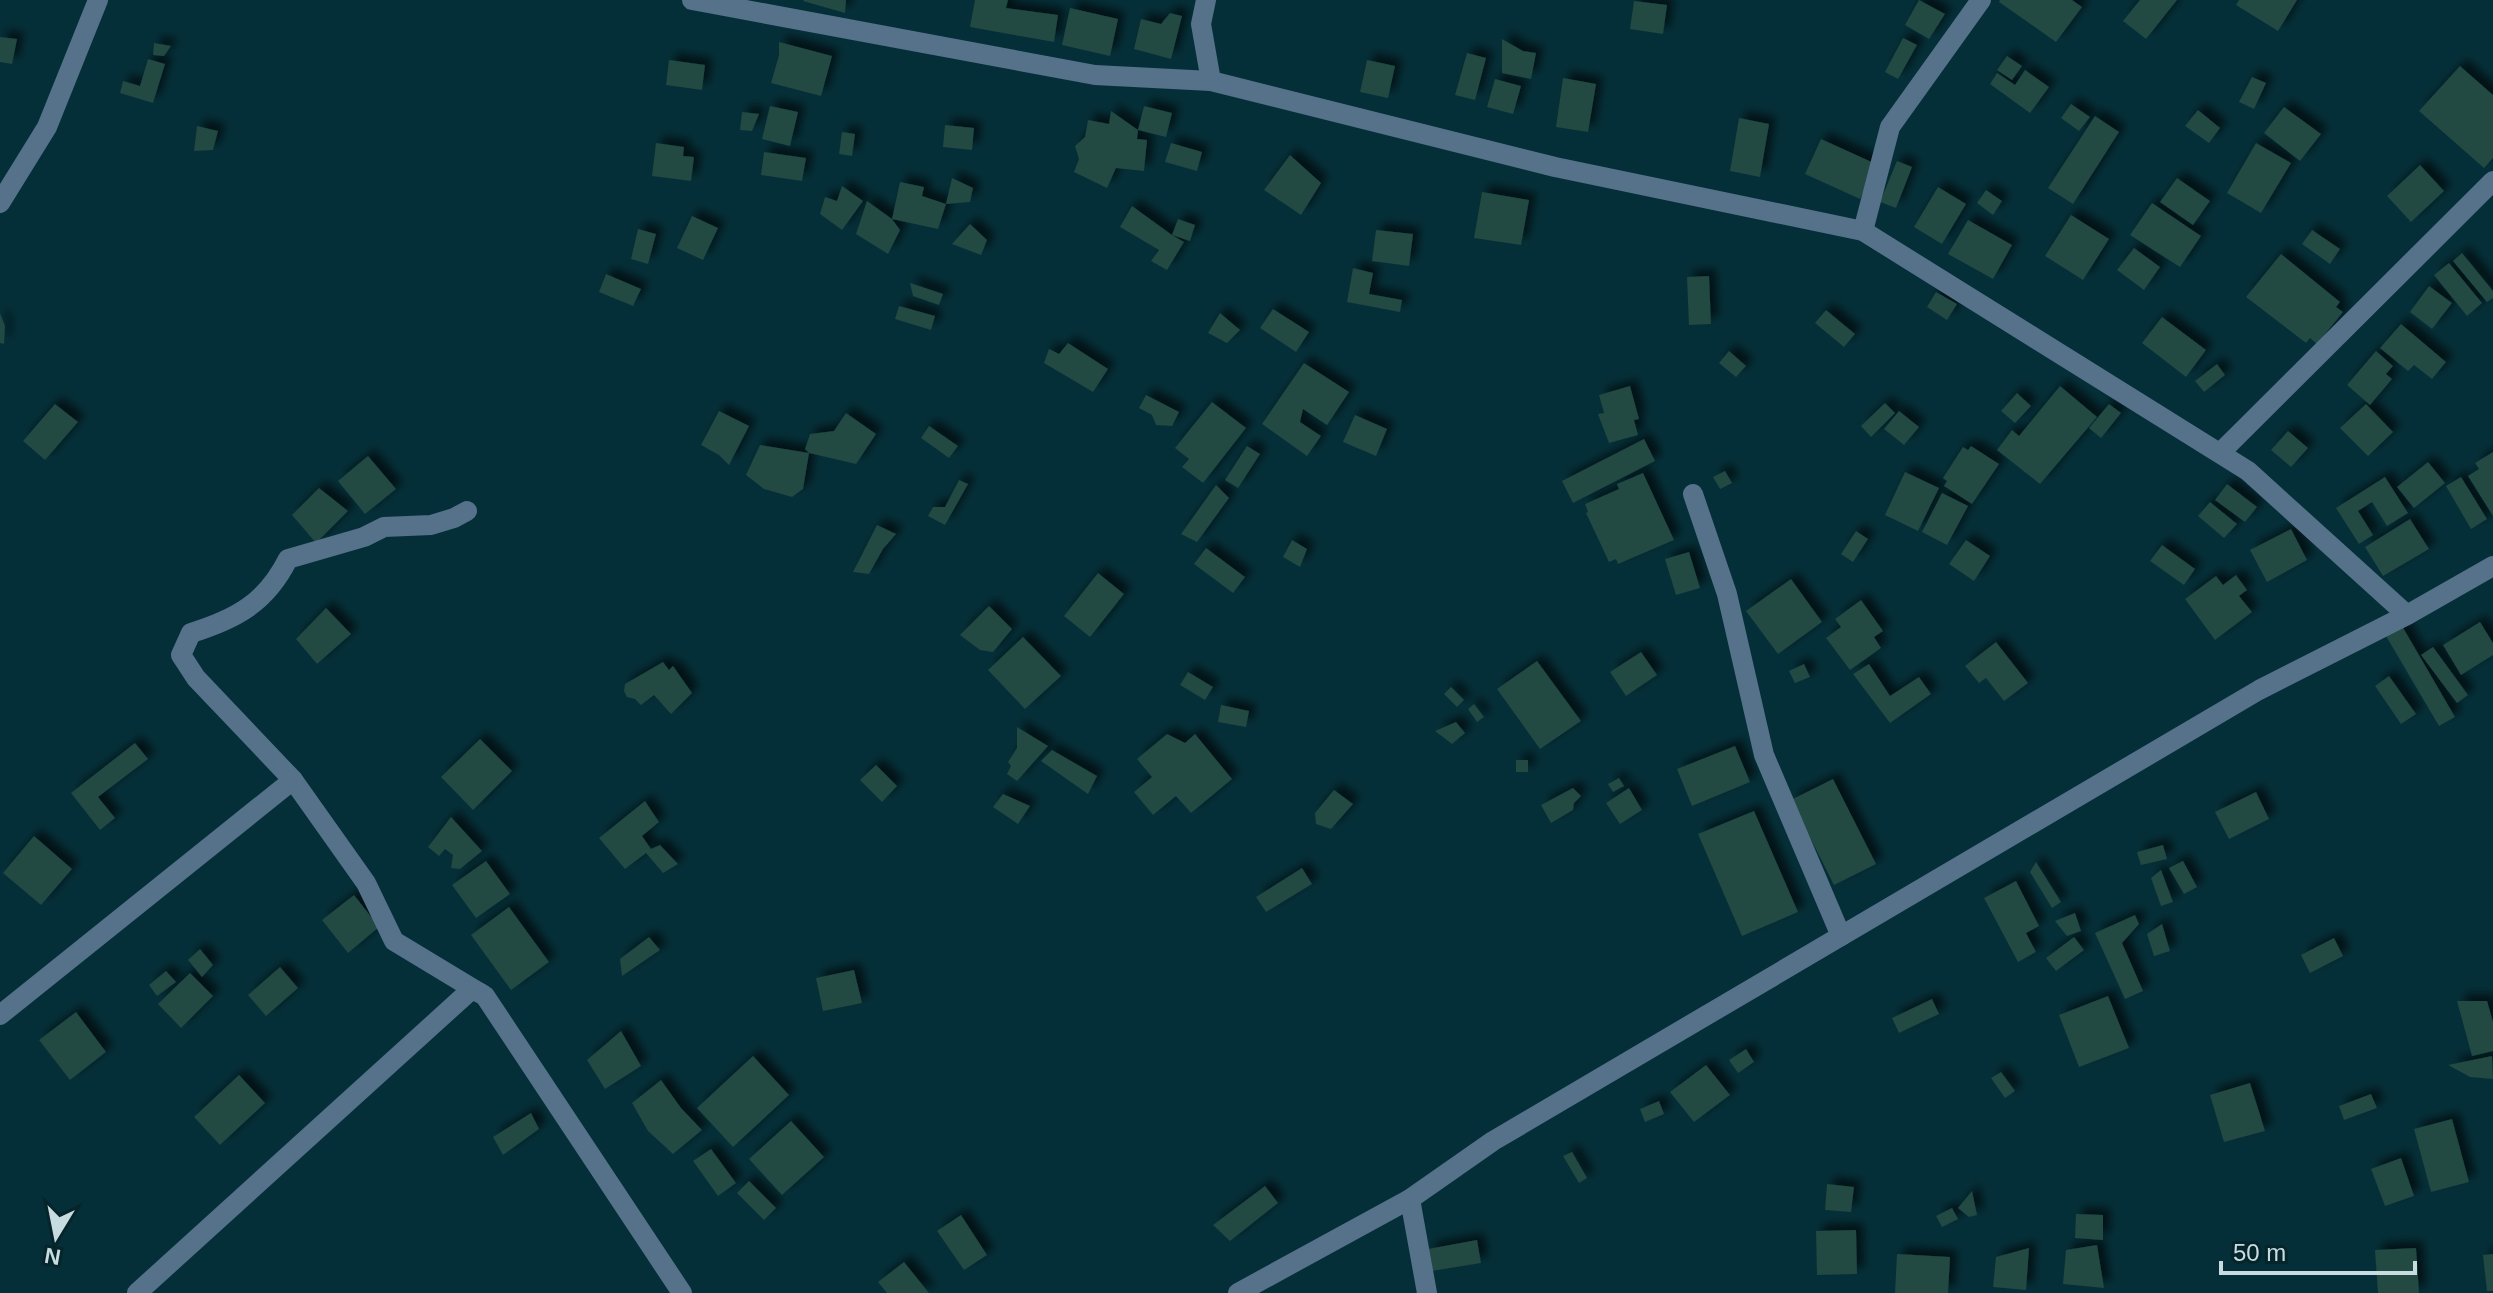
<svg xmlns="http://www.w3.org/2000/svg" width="2493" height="1293" viewBox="0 0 2493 1293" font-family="Helvetica,sans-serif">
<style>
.building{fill:#214843;filter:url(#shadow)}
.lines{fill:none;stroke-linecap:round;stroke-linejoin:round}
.minor{stroke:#55728a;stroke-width:20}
</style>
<defs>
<filter id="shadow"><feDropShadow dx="7" dy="-7" stdDeviation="4" flood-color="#0009"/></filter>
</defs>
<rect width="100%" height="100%" fill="#052f38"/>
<g class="building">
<polygon points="846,0 845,13 803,1 804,0"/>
<polygon points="975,0 1008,0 1006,8 1058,15 1054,42 970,27"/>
<polygon points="1919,0 1945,14 1929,39 1905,25"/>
<polygon points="2000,0 2072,0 2082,7 2056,42 1999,2"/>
<polygon points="2140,0 2177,0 2146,39 2123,21"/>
<polygon points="2239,0 2297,0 2278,31 2236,5"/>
<polygon points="1634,1 1667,5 1663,34 1630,29"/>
<polygon points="1070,8 1118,19 1110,56 1062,45"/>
<polygon points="1170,13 1182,16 1171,59 1134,49 1141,19 1161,24"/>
<polygon points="0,37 17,39 12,64 0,62"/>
<polygon points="1903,38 1917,45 1898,79 1885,72"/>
<polygon points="1502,39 1523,51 1536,53 1531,79 1502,73"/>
<polygon points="779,42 832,56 821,96 771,83 779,55"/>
<polygon points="154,43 171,46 164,56 153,55"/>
<polygon points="1467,53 1486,58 1475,100 1455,95"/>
<polygon points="2007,56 2022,66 2012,80 1997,70"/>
<polygon points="148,59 165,64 153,103 120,93 123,81 140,86"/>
<polygon points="669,60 705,65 702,90 666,85"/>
<polygon points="1367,60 1395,66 1388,98 1360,92"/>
<polygon points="2460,66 2493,95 2493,158 2484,168 2419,111"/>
<polygon points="2025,70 2049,87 2030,113 1990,84 1997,73 2015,85"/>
<polygon points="2252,77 2266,83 2254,109 2239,102"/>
<polygon points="1563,78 1596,84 1588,132 1556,127"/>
<polygon points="1495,79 1521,86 1513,114 1487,107"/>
<polygon points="2071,104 2090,117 2079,131 2061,118"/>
<polygon points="770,106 798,112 790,146 762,139"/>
<polygon points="1144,106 1172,113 1166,137 1138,130"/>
<polygon points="2284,107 2321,134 2300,161 2264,133"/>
<polygon points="2198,110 2220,128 2209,143 2185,126"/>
<polygon points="1111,111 1138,130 1137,139 1147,140 1144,171 1116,168 1107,188 1074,172 1079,159 1075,146 1085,137 1088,120 1109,124"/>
<polygon points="742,112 759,114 752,131 740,130"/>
<polygon points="2095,116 2119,132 2073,204 2048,188"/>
<polygon points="1739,118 1769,124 1760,177 1730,171"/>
<polygon points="945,125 974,128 972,150 943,147"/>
<polygon points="197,126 218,131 213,150 194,151"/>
<polygon points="842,132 855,134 852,156 839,154"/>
<polygon points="1821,139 1876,164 1860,199 1805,174"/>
<polygon points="656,143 684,147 683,156 694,157 691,181 652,176"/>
<polygon points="1171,143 1202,152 1197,171 1165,162"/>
<polygon points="2256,143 2291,163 2261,213 2227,193"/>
<polygon points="764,152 806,158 802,181 761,175"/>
<polygon points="1290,155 1321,183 1301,215 1264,190"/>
<polygon points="1897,161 1912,167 1896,208 1880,202"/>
<polygon points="2420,165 2444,191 2411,222 2387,196"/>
<polygon points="952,178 973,188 970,202 946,204"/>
<polygon points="2177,178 2210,201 2193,225 2160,202"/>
<polygon points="900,182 924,187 922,196 946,204 938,229 892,219"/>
<polygon points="842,186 863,201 842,230 820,214 825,197 837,201"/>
<polygon points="1938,187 1966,204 1942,244 1914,227"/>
<polygon points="1986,190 2002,201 1993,215 1977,203"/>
<polygon points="1482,192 1529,200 1521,245 1474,238"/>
<polygon points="867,201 892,219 900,230 888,254 856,234"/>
<polygon points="2152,203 2201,236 2180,267 2130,235"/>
<polygon points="1132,206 1172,235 1178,219 1195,225 1190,241 1172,235 1184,242 1167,270 1151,261 1159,250 1120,227"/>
<polygon points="2071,215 2109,239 2083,280 2045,256"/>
<polygon points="692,216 718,228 703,260 677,248"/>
<polygon points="1968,220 2012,245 1993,279 1948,254"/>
<polygon points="970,224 987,240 981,255 952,244"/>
<polygon points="638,229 656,234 648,264 631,259"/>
<polygon points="1376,230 1413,234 1409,266 1372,261"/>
<polygon points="2312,230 2340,249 2330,264 2302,244"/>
<polygon points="2134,248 2160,267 2144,290 2117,270"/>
<polygon points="2462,253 2493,291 2493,298 2487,302 2453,261"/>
<polygon points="2281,254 2340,302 2336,307 2343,312 2317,344 2310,338 2306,343 2246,297"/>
<polygon points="2449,263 2482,303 2467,316 2434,275"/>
<polygon points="1353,268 1373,273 1369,294 1402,300 1400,312 1347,302"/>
<polygon points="606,274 641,289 633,306 599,292"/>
<polygon points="1709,276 1711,324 1689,325 1687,277"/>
<polygon points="910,283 943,294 939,305 913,296"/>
<polygon points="2429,286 2452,303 2432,329 2410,312"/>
<polygon points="1936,292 1957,304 1947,320 1927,307"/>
<polygon points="899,306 935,316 931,330 895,319"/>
<polygon points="1273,309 1309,332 1296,352 1260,328"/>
<polygon points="1826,310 1855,334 1844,347 1815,323"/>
<polygon points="0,313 5,326 4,344 0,343"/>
<polygon points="1220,313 1240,330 1227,343 1208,333"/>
<polygon points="2162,317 2206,350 2186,377 2142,343"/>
<polygon points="2401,324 2446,362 2432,379 2414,365 2408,371 2380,348"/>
<polygon points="1068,343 1108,369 1093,392 1044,363 1049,349 1059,354"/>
<polygon points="1729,351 1746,366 1736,377 1719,363"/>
<polygon points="2376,351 2393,366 2386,374 2392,379 2370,405 2347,385"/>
<polygon points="1304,363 1349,392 1327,425 1303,409 1300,422 1321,436 1307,456 1262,424"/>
<polygon points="2217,364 2225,375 2204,392 2195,381"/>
<polygon points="1630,386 1639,419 1634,420 1638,435 1609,443 1598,414 1604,413 1599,395"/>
<polygon points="2060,386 2097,417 2040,484 1997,450 2012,430 2019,436"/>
<polygon points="2017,393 2031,406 2015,423 2001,411"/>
<polygon points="1146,395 1179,412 1172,426 1156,425 1152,415 1139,408"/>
<polygon points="1212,402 1246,428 1203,483 1182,467 1189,459 1175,448"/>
<polygon points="1885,403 1895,413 1871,437 1861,426"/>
<polygon points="55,404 78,422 45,460 23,441"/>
<polygon points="2109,404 2121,413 2101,438 2089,428"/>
<polygon points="2366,404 2393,432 2368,456 2340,428"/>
<polygon points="719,411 749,426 729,465 719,455 701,445"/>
<polygon points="1899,411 1919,427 1904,445 1884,429"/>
<polygon points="846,413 876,434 856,464 809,453 803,489 792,497 764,489 746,475 760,445 809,453 805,449 810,434 834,431"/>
<polygon points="1355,415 1387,429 1376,456 1343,442"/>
<polygon points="929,426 958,446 949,458 921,438"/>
<polygon points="2288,431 2308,448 2291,467 2271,450"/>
<polygon points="1644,439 1655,461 1573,503 1562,481"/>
<polygon points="1247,446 1260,454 1238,488 1225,480"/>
<polygon points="1971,446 1999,464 1972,504 1944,486 1947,481 1943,478 1963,447 1968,450"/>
<polygon points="2493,452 2493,516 2468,476 2479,469 2475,463"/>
<polygon points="368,456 396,489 365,514 338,481"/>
<polygon points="2428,462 2445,483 2414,508 2397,487"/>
<polygon points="1725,471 1732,483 1720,489 1713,477"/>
<polygon points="1905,472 1939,488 1918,531 1885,515"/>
<polygon points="1643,473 1674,540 1618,564 1616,559 1609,562 1586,513 1588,512 1585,504 1619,489 1617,484"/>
<polygon points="2385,477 2408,513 2387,526 2372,502 2358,511 2373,535 2359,544 2336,508"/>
<polygon points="2461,477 2487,519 2471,529 2446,486"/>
<polygon points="959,480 968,484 945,525 928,516 933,507 945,507"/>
<polygon points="2227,484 2257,507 2245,522 2215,500"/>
<polygon points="1216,485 1229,498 1197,542 1181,534"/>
<polygon points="319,488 348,511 316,543 292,515"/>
<polygon points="1942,493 1968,506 1947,545 1922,532"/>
<polygon points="2210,502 2237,524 2224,538 2198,516"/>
<polygon points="2410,519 2429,549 2383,576 2365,547"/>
<polygon points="877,525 896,534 883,549 869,574 853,572"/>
<polygon points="2291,529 2307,560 2267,582 2250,550"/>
<polygon points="1856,531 1868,539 1853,562 1841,554"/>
<polygon points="1292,540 1307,549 1300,567 1283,557"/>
<polygon points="1966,540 1990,556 1974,581 1949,564"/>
<polygon points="2162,545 2195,569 2184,585 2150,561"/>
<polygon points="1206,548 1245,577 1233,593 1194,564"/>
<polygon points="1689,552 1700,588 1676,595 1665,559"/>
<polygon points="1098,573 1124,594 1090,637 1064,616"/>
<polygon points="2236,575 2247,590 2239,596 2252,612 2215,640 2185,599 2216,576 2223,585"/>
<polygon points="1791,579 1822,622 1778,654 1746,611"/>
<polygon points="1861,600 1883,631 1874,637 1881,648 1850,670 1826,638 1841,627 1835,619"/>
<polygon points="989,606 1012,629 993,652 980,650 960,635"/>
<polygon points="326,608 351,634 317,664 296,639"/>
<polygon points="2480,622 2493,643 2493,655 2461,675 2443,645"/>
<polygon points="2402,626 2455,717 2439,726 2386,636"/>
<polygon points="1023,637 1061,676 1025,709 988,670"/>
<polygon points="1996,642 2028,683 2004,701 1986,678 1979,683 1965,666"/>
<polygon points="2433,647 2468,695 2457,703 2421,655"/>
<polygon points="1641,652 1657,675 1626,696 1610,672"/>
<polygon points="1537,661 1581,721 1540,749 1497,689"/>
<polygon points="663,662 669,670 673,666 692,693 671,714 654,695 641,705 635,699 627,697 624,691 625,684"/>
<polygon points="1804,664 1810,677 1795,683 1789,671"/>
<polygon points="1869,664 1890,696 1919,677 1931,694 1890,723 1853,674"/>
<polygon points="1188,672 1213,687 1205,700 1180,685"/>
<polygon points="2389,676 2416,714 2401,724 2375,686"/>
<polygon points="1451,687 1464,700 1457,707 1444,694"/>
<polygon points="1474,704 1484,717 1477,722 1468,709"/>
<polygon points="1221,705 1249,711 1246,727 1218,722"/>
<polygon points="1456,722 1465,733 1452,744 1435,731"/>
<polygon points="1017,727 1048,746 1017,781 1007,774 1011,766 1008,762 1017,748"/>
<polygon points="1167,734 1185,743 1195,734 1232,779 1191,813 1176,796 1153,815 1134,792 1152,777 1137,759"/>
<polygon points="480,739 512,771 473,810 441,777"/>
<polygon points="135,743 148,759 98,797 115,818 100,830 71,793"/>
<polygon points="1735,746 1750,782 1692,806 1677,769"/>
<polygon points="1052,750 1097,776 1088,794 1041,761"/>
<rect x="1516" y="760" width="12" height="12"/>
<polygon points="876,765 897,786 882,802 860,780"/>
<polygon points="1619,778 1624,786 1613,792 1608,784"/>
<polygon points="1833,779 1876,864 1834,885 1791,800"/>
<polygon points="1573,788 1581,796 1574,803 1573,810 1551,823 1541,805"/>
<polygon points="1629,788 1642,810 1620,824 1606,803"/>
<polygon points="1334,790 1353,804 1331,829 1316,824 1315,813"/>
<polygon points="2256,792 2269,819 2229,839 2215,812"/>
<polygon points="1003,794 1030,806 1018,824 993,807"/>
<polygon points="645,801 659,822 642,836 651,849 660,845 678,864 663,873 646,853 625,869 599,838"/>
<polygon points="1754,811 1798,912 1742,936 1698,834"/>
<polygon points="451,817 482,851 460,869 451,868 453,855 445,849 439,856 428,847"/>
<polygon points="34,836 72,869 41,905 3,873"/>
<polygon points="2163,845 2167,859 2141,865 2137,852"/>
<polygon points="486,861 510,894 476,918 452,885"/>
<polygon points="2183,861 2197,887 2184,894 2169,868"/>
<polygon points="2036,862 2061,902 2052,908 2030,872"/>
<polygon points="1302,868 1312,884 1266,912 1256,897"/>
<polygon points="2161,870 2173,902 2161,906 2151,878"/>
<polygon points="2016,881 2039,926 2026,933 2036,952 2018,962 1984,898"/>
<polygon points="354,895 379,927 348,953 322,920"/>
<polygon points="509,907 549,962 511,990 471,935"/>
<polygon points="2075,913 2081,931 2067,936 2055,921"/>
<polygon points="2135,915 2139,924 2122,943 2143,991 2125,999 2095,933"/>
<polygon points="2162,924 2170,951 2154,956 2147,934"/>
<polygon points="649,937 660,950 622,976 620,959"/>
<polygon points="2074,937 2084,950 2056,971 2046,958"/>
<polygon points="2334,938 2343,956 2310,973 2301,955"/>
<polygon points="200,949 213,965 202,977 188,960"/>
<polygon points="280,967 298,988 266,1016 248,995"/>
<polygon points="854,970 862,1003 823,1011 816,978"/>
<polygon points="166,971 176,982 157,996 149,985"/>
<polygon points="190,973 213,996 181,1028 158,1004"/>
<polygon points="2108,996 2129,1048 2079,1067 2059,1015"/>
<polygon points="1932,999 1939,1014 1899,1033 1892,1018"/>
<polygon points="2457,1001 2487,1001 2493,1022 2493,1051 2472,1056"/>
<polygon points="76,1012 106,1052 70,1080 39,1040"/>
<polygon points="621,1031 641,1066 605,1089 587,1060"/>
<polygon points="1746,1049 1754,1062 1738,1073 1729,1060"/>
<polygon points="753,1056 789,1095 733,1147 697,1108"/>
<polygon points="2492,1056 2493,1079 2470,1077 2448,1065"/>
<polygon points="1706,1065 1730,1095 1694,1122 1670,1092"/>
<polygon points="2001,1072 2015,1091 2005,1098 1991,1078"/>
<polygon points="239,1075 265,1103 220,1145 194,1117"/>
<polygon points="661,1080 681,1108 702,1130 673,1154 648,1131 632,1103"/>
<polygon points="2250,1083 2265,1131 2224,1142 2210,1095"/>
<polygon points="2371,1094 2377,1108 2344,1120 2339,1106"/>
<polygon points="1659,1101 1664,1114 1645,1122 1640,1109"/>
<polygon points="531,1113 539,1129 503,1155 493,1137"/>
<polygon points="2452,1119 2469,1182 2431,1192 2414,1129"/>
<polygon points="791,1121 824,1157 782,1195 749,1159"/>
<polygon points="711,1149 736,1183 718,1196 693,1161"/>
<polygon points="1572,1152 1587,1178 1579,1183 1563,1156"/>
<polygon points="2401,1158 2414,1196 2385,1206 2371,1169"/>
<polygon points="749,1181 776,1208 764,1220 737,1193"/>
<polygon points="1827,1184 1854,1187 1851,1212 1825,1210"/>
<polygon points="1265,1186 1278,1203 1230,1241 1213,1225"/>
<polygon points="1972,1191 1977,1215 1969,1217 1958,1208"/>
<polygon points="1952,1208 1958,1219 1942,1227 1936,1216"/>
<polygon points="2076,1214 2103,1215 2103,1240 2075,1238"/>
<polygon points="961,1215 987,1255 964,1270 937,1231"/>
<polygon points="1856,1230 1857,1274 1817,1275 1816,1231"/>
<polygon points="1477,1240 1481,1263 1432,1271 1428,1249"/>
<polygon points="2097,1245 2104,1288 2063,1284 2066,1250"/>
<polygon points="2029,1248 2026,1290 1993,1287 1996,1257"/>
<polygon points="2416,1248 2419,1293 2378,1293 2375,1250"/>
<polygon points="1897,1254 1950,1257 1948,1293 1895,1293"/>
<polygon points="2493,1254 2493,1291 2487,1291 2483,1255"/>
<polygon points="904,1262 929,1293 887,1293 878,1282"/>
</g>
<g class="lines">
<g class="minor">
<polyline points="692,0 1095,75 1211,81"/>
<polyline points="1206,0 1201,24 1211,81 1555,167 1863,231 2248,471 2407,615"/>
<polyline points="0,203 47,127 98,0"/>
<polyline points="1863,231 1890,127 1981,0"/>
<polyline points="2220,453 2493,181"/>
<polyline points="1693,494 1727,594 1764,755 1841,936"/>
<path d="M467,511L454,518L431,525L384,527L364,537L288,559C266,603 236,619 191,633L181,655L196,678L293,780L366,883L394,941L485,996L682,1293"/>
<polyline points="0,1015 293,780"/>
<polyline points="1410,1199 1427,1293"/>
<polyline points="137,1293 472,989 482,994"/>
<polyline points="1238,1293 1410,1199 1493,1141 2259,690 2407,615 2493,566"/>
</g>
</g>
<g transform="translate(56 1237) rotate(190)" stroke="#06252b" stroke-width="6" paint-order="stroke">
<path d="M0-6L14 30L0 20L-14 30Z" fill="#c7dce1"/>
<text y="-12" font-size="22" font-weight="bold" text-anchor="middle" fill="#c7dce1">N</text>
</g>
<path d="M2221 1261v12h194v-12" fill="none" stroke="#c7dce1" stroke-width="4"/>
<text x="2233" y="1261" font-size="24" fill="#c7dce1" stroke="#06252b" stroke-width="6" paint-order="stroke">50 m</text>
</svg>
